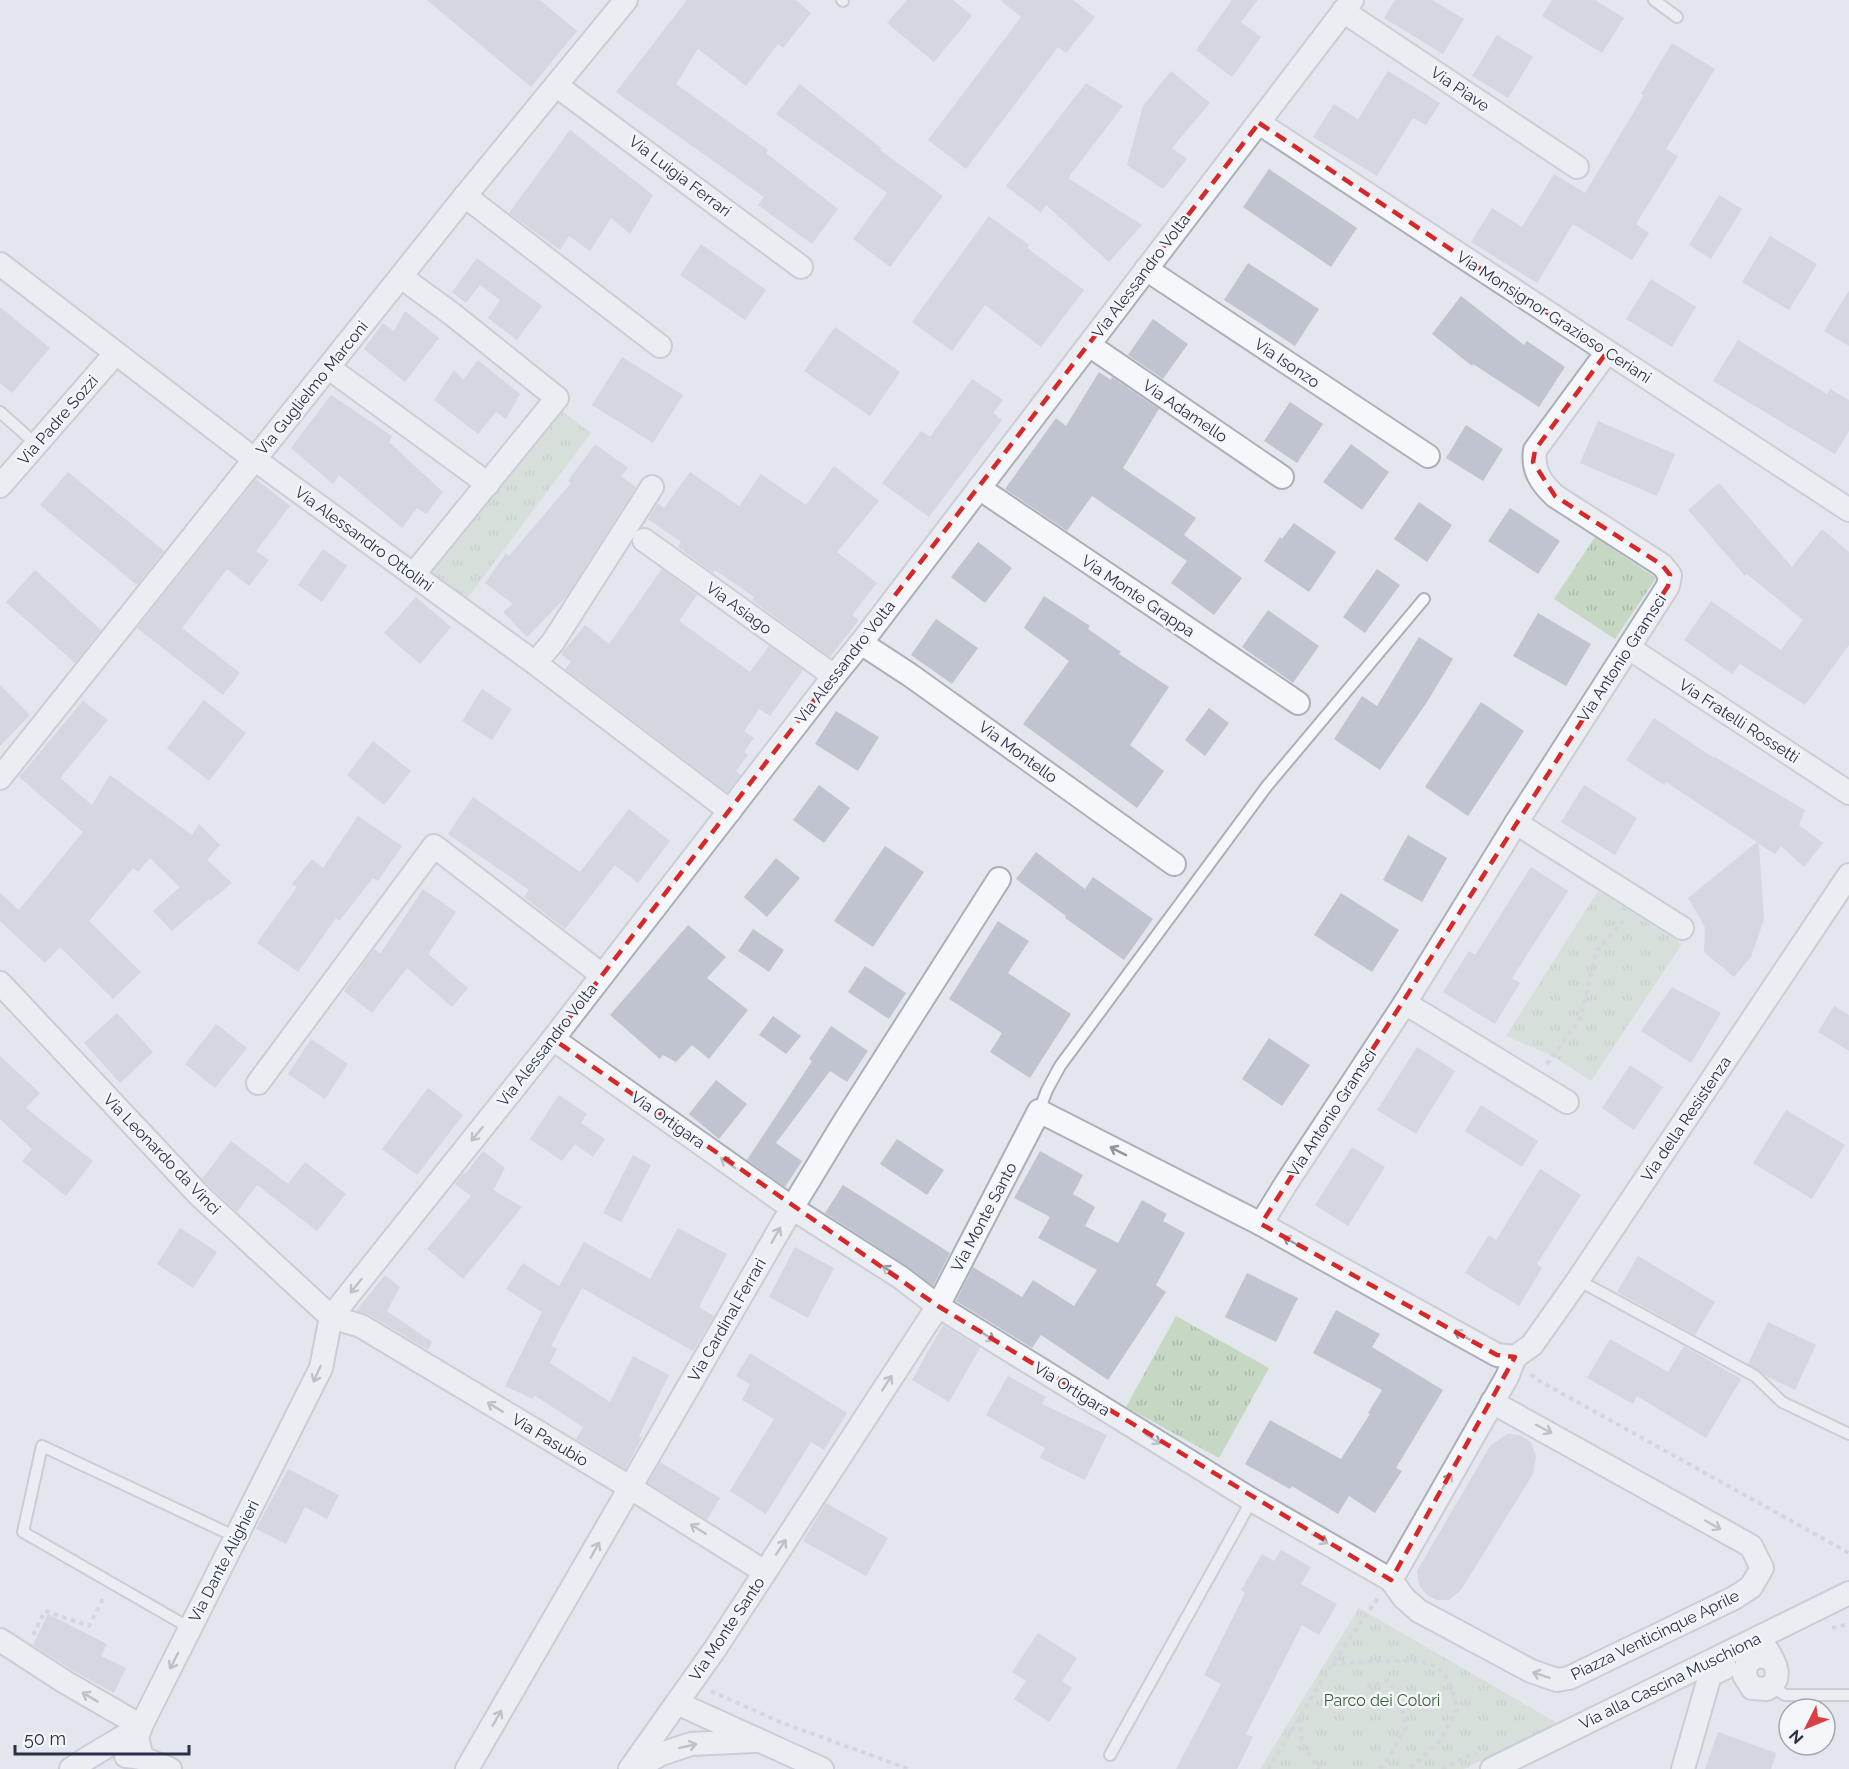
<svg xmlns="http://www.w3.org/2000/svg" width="1849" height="1769" viewBox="0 0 1849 1769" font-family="Raleway,sans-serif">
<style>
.grass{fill:url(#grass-tufts)}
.building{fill:#c0c4d0}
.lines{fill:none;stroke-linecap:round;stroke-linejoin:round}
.service-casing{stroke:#abafba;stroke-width:14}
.minor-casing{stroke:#abafba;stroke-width:26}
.path{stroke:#c1c3cb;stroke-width:4;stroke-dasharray:4.5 4.5;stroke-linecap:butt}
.service{stroke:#f6f7fa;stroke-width:10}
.minor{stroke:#f6f7fa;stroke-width:22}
.oneway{stroke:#9094a0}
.marked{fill:none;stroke:#d62828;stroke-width:4.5;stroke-dasharray:12 8;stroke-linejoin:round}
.labels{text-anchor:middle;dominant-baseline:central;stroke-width:5;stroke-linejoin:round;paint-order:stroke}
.street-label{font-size:16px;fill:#293046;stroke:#f3f5f9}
.park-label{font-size:16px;fill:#386335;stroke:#f3f5f9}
</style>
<defs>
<pattern id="grass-tufts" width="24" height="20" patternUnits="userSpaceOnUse" patternTransform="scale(1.5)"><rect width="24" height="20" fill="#c6d7c4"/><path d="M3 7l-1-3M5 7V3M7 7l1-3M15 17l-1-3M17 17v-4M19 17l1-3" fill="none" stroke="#aab9aa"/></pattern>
</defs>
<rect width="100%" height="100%" fill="#e3e6ec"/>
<g class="grass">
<polygon points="553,404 591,433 463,604 425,575"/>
<polygon points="1595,537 1656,578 1615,639 1554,599"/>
<polygon points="1598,891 1682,944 1591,1081 1553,1056 1506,1036"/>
<polygon points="1176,1316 1269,1368 1219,1458 1126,1407"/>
<polygon points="1359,1608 1557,1723 1464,1769 1260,1769"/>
</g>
<g class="building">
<polygon points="427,0 540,0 577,31 531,87"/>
<polygon points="687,0 796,0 811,13 783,48 778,44 746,86 698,49 676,84 768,150 766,153 838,209 812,244 758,205 764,197 616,92"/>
<polygon points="907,0 953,0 972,16 934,62 887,23"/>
<polygon points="1000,0 1073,0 1095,17 1066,53 1058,47 966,169 928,140 1021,17"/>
<polygon points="1232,0 1258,0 1241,22 1261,37 1232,77 1196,50"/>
<polygon points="1395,0 1432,0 1464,19 1443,54 1384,18"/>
<polygon points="1552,0 1595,0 1624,18 1602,53 1542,16"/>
<polygon points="1497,35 1533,57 1508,98 1472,76"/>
<polygon points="1672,43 1715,69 1666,149 1678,156 1636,224 1649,233 1632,260 1573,224 1537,283 1471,242 1492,208 1522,227 1554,174 1585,193 1644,95 1641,94"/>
<polygon points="1171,71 1210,103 1172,148 1187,159 1163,189 1127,165 1143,106"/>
<polygon points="1388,71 1440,103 1426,125 1413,118 1377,176 1313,137 1334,104 1358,119"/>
<polygon points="1086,83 1123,106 1068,178 1142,225 1109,262 1046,205 1041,213 1006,186"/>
<polygon points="800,84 881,148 880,150 943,196 890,267 853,239 887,193 776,114"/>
<polygon points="570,130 653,195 630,234 611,218 590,251 569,236 560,250 509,213"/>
<polygon points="1269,169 1357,228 1331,267 1243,207"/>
<polygon points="1719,195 1742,209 1711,259 1689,245"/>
<polygon points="989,216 1029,245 1027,248 1084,290 1041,347 985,305 952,351 912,322"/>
<polygon points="1770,236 1817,264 1789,310 1742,282"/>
<polygon points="701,244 766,290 745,320 680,275"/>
<polygon points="477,258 542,306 517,340 488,318 500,300 480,285 466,303 452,292"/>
<polygon points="1248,263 1319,309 1295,346 1224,300"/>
<polygon points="1651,279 1696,307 1672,347 1626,319"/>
<polygon points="1849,291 1849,346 1824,331"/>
<polygon points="1461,296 1524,345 1527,341 1565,367 1539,407 1473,364 1472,366 1432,334"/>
<polygon points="0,307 50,348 12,393 0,383"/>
<polygon points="405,311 439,338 405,382 364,349 383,323 394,331"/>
<polygon points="1153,319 1188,344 1163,379 1128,355"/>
<polygon points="835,327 900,372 870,416 804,371"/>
<polygon points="1738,340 1827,394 1830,389 1849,400 1849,431 1835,454 1713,381"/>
<polygon points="622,357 683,395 653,443 592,405"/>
<polygon points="478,360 520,394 506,419 496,412 478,434 434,400 454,370 463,380"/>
<polygon points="1099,372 1111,380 1112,377 1159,409 1123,468 1196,518 1184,535 1242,578 1214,615 1171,583 1187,561 1092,496 1067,531 1005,489 1056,418 1066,426"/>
<polygon points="972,379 1003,400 993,413 1002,420 929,517 882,483 921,431 930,437"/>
<polygon points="331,395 392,436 389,442 443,492 426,514 417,508 402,528 339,475 333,484 291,448"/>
<polygon points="1290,402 1323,424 1297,463 1264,441"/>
<polygon points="1598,421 1675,454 1657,496 1580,463"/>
<polygon points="1466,425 1503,449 1483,481 1446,458"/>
<polygon points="595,444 628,468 621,476 636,487 567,596 527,637 503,612 513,604 485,583 506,553 509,556 571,483 568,481"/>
<polygon points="1351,444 1389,472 1362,510 1323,482"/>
<polygon points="834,466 879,501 837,552 877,583 852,615 859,620 830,657 752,600 754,597 715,570 713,573 678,547 681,542 648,519 658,503 664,508 690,472 739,506 761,474 806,505"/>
<polygon points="68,472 164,551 137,585 40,505"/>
<polygon points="256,479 290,506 256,551 269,560 249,586 227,569 182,628 240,673 223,695 137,628"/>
<polygon points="1719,483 1792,567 1822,529 1849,552 1849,645 1805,705 1740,664 1732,674 1684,640 1711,601 1781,650 1803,620 1747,574 1745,576 1688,510"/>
<polygon points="1419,502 1452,525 1427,562 1394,539"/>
<polygon points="1510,508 1560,541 1538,574 1488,541"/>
<polygon points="1294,523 1336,552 1309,592 1264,561 1280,537 1282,539"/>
<polygon points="978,542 1012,568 985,603 951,577"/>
<polygon points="323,549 347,566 322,602 298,585"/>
<polygon points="662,569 697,595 679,621 750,672 769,646 803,670 770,716 759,709 744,731 754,738 744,752 748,755 736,771 741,775 727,792 565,669 571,662 561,654 585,625 609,644"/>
<polygon points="1377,569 1400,585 1365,633 1343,617"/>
<polygon points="35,570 101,630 75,663 6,602"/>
<polygon points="1044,596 1090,626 1088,629 1121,652 1119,654 1169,687 1130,745 1164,771 1137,808 1023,724 1069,661 1024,628"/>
<polygon points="416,597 451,627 420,664 384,633"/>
<polygon points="1268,610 1319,646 1293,683 1242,647"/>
<polygon points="1538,613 1591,644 1566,686 1513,656"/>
<polygon points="936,619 978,648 952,684 911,655"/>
<polygon points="1419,637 1453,659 1427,702 1380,770 1334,739 1362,696 1377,706"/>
<polygon points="0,685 30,715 0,746"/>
<polygon points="482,689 512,709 492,740 462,721"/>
<polygon points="204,700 246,733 209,781 167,748"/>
<polygon points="83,701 108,720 60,778 92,805 110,775 192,835 199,824 220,845 207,860 232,883 210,901 209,899 172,931 153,911 180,887 150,858 138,872 133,868 89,921 141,972 113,999 60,947 45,963 0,921 0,893 19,910 83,832 19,777"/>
<polygon points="1481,702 1524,731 1468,816 1425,787"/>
<polygon points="1209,708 1229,723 1205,756 1185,740"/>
<polygon points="836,711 879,737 858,771 815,744"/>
<polygon points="1654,718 1714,758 1715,757 1805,810 1799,825 1823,843 1804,867 1781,846 1775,854 1759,844 1764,919 1751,957 1734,977 1704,952 1705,927 1688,898 1757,842 1666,782 1664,785 1626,760"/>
<polygon points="373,741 411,771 384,805 347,775"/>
<polygon points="819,785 850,808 824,843 793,820"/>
<polygon points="1584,785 1637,818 1615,855 1561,822"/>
<polygon points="473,797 580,872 629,809 670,841 638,883 615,865 565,929 524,897 529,890 448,834"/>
<polygon points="358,816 402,846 378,881 373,878 339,921 336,918 298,972 257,943 297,887 292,884 312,859 323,868"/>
<polygon points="1408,835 1447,858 1422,902 1383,880"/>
<polygon points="885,846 924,872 873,947 834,921"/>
<polygon points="1036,852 1085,889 1093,877 1153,919 1124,960 1065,918 1066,916 1016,879"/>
<polygon points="776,858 800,878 767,917 744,897"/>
<polygon points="1531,867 1568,891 1512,978 1520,983 1495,1024 1443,992 1469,951 1475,955"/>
<polygon points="423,889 456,912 428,954 468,988 452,1007 407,968 372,1013 344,991 374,949 380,954"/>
<polygon points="1341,893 1399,930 1372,972 1314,935"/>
<polygon points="998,921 1029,941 1008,973 1071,1014 1030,1078 990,1052 1002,1033 949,999"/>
<polygon points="688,925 726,957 707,978 748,1010 709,1059 692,1045 676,1062 663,1055 660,1059 610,1015"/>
<polygon points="753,929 784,950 769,972 738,951"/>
<polygon points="865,966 906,993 889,1019 848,992"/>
<polygon points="1672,987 1721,1013 1691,1063 1641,1031"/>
<polygon points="1834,1006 1849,1015 1849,1051 1818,1032"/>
<polygon points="117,1013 153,1052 120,1083 84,1043"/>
<polygon points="773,1016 801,1036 786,1054 759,1035"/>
<polygon points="216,1024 247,1048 215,1088 185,1064"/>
<polygon points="831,1026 868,1051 847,1082 830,1071 776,1143 802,1161 785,1187 747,1160 812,1061 809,1059"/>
<polygon points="1269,1038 1310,1065 1282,1106 1242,1079"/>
<polygon points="311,1039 348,1064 325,1099 288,1074"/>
<polygon points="1417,1047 1455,1071 1416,1134 1377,1110"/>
<polygon points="0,1056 40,1093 26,1108 93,1161 66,1196 22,1161 32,1149 0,1119"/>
<polygon points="1630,1065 1663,1087 1634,1130 1602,1108"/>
<polygon points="716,1080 747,1104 719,1139 689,1114"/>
<polygon points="428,1088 463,1115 417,1175 382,1149"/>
<polygon points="559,1095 587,1114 581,1123 605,1139 593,1157 575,1144 562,1161 530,1139"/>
<polygon points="1481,1105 1538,1141 1522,1167 1465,1131"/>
<polygon points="1786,1110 1845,1145 1812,1199 1753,1163"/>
<polygon points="897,1139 944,1170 927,1195 880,1164"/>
<polygon points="231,1141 288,1184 305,1162 346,1194 317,1231 257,1185 237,1212 202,1179"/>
<polygon points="1352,1147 1385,1167 1348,1226 1315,1205"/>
<polygon points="483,1151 505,1168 493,1190 522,1207 463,1279 427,1249 471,1196 455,1184 463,1173 465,1174"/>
<polygon points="1040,1151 1083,1175 1073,1194 1095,1207 1085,1226 1118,1243 1142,1200 1167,1214 1163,1221 1185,1233 1156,1285 1166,1292 1108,1380 1041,1335 1032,1348 956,1301 973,1267 1022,1297 1033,1280 1074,1306 1097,1270 1038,1238 1050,1217 1014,1198"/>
<polygon points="633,1155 651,1165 621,1222 603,1213"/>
<polygon points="1540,1169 1581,1195 1537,1264 1542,1268 1519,1306 1465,1273 1489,1235 1496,1240"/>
<polygon points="843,1185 950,1253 933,1286 907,1266 825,1213"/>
<polygon points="180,1228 217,1252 193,1288 157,1264"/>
<polygon points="678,1228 727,1254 699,1307 714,1316 693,1351 582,1288 551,1346 557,1349 550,1363 610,1402 633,1356 669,1375 639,1436 642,1438 625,1469 576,1439 583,1427 534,1395 533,1399 505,1386 542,1312 506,1289 523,1263 559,1286 584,1242 650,1279"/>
<polygon points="795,1247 834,1268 808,1318 769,1297"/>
<polygon points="1638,1256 1715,1302 1695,1335 1617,1292"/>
<polygon points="1247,1273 1298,1298 1276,1342 1225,1317"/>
<polygon points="385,1275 400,1287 387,1311 432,1342 428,1350 368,1314 356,1311"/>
<polygon points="1336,1310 1380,1334 1372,1347 1443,1390 1396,1468 1402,1471 1375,1513 1349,1496 1338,1514 1292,1486 1290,1489 1245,1464 1270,1420 1341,1459 1370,1414 1368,1413 1382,1390 1313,1353"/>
<polygon points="1768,1322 1816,1345 1795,1390 1766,1376 1748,1364"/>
<polygon points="943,1325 980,1348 949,1402 912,1380"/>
<polygon points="1610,1339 1668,1372 1684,1346 1741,1379 1706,1438 1637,1396 1633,1404 1587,1378"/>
<polygon points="750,1353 847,1413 824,1450 811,1442 766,1514 730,1491 774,1419 742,1400 750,1384 736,1376"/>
<polygon points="1008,1376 1046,1397 1042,1404 1107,1435 1085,1480 1040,1458 1045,1448 986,1415"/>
<polygon points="1507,1434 1520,1435 1531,1442 1536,1457 1533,1474 1461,1590 1449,1600 1437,1600 1428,1596 1419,1585 1417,1571 1490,1446"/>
<polygon points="660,1462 720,1498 707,1520 648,1483"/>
<polygon points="288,1469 339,1495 327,1519 305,1507 286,1544 256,1529"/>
<polygon points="826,1503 888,1538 866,1576 803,1541"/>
<polygon points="1281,1550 1311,1567 1301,1584 1337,1604 1319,1635 1302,1625 1246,1734 1253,1737 1237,1769 1176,1769 1221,1684 1204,1675 1245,1593 1241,1590 1262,1554 1274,1561"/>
<polygon points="48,1614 107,1644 101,1656 126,1668 114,1693 72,1670 33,1645"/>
<polygon points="1038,1633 1077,1658 1062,1681 1072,1688 1049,1722 1014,1699 1026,1681 1012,1672"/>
<polygon points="1718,1732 1776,1753 1771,1769 1705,1769"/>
</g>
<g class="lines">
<defs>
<g id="service">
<polyline points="842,0 843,1"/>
<polyline points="1654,0 1677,17"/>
<polyline points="0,412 36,444"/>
<polyline points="1039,1111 1047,1090 1060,1066 1267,786 1424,599"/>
<polyline points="1578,1280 1755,1376 1782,1402 1849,1434"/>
<polyline points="190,1628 23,1532 42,1446 236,1537"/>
<polyline points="1771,1686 1785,1695 1849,1695"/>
<polyline points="1110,1755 1252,1500"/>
</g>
<g id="minor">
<polyline points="1343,11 1577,167"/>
<polyline points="557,86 801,267"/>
<polyline points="1259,123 1849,510"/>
<polyline points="465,196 660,346"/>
<polyline points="0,264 254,459 535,663 730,811"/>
<polyline points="1146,269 1428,456"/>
<polyline points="401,277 452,314 557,398 413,575"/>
<polyline points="1089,345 1282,477"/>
<polyline points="329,368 488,484"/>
<polyline points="0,486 115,354"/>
<polyline points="979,488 1298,703"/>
<polyline points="644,540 834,676"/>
<polyline points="861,643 910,675 1174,864"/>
<polyline points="1629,648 1849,793"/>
<polyline points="535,663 553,642 652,487"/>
<polyline points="0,778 465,196 626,0"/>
<polyline points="1516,823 1682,928"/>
<polyline points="0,983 200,1196 331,1317 361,1326 631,1488 765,1572"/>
<polyline points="1405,1003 1567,1102"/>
<polyline points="553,1039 792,1208 900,1277 938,1306 1252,1500 1391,1580 1507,1377 1515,1357"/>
<polyline points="258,1083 434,846 602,975"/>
<path d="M1261,1224L1287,1182L1405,1003L1516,823L1668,586L1670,575L1662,565L1555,496C1541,483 1532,470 1535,450L1607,352"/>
<polyline points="1515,1357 1532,1345 1578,1280 1849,875"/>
<polyline points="1391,1580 1404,1598 1419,1611 1531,1671 1557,1680 1569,1678 1734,1598 1751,1587 1762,1568 1751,1546 1492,1402"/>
<path d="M1759,1637C1768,1653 1789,1675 1767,1689L1752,1688L1744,1675L1747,1663L1757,1656L1770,1658"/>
<polyline points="0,1640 65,1682 141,1726"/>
<polyline points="677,1703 822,1769"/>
<polyline points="126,1756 142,1758 170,1769"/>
<polyline points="142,1758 137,1738 141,1726 321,1368 331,1317 553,1039 834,676 861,643 1352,0"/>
<path d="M71,1769C94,1753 118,1741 141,1726"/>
<polyline points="467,1769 792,1208 843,1124 999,879"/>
<polyline points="630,1769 715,1649 938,1306 1039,1111 1261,1224 1497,1355 1515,1357"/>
<polyline points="635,1769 661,1754 691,1744 754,1741"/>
<polyline points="1492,1769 1849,1593"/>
<polyline points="1683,1769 1710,1675 1725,1668"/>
</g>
</defs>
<use href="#service" class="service-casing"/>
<use href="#minor" class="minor-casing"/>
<g class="path">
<polyline points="1547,1064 1581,1017 1596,952 1625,919"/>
<polyline points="1531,1374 1536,1379 1849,1553"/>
<polyline points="1832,1628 1849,1624"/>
<polyline points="33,1635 45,1611 89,1626 104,1597"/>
<path d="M1332,1664C1355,1663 1422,1655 1438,1668C1451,1679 1454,1695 1457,1710L1439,1742L1409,1769"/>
<polyline points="1367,1686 1388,1681 1399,1695 1406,1727 1388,1759 1379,1769"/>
<polyline points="711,1691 780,1722 909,1769"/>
<polyline points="1300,1718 1302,1743 1319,1769"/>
<polyline points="1268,1769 1332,1664 1378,1598"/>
<polyline points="1442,1769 1476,1752"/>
</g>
<use href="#service" class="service"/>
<use href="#minor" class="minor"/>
</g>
<defs><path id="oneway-shaft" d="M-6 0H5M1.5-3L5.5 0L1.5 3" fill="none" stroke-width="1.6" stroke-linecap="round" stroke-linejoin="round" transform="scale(1.5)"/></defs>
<g class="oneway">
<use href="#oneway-shaft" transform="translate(477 1134) rotate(129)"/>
<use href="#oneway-shaft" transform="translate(1118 1151) rotate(-153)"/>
<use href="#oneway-shaft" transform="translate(728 1163) rotate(-145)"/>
<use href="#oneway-shaft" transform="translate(776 1235) rotate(-60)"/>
<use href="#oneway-shaft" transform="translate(1291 1241) rotate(-151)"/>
<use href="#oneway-shaft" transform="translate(890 1271) rotate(-148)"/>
<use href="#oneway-shaft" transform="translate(356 1286) rotate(129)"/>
<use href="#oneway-shaft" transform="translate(1462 1335) rotate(-151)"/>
<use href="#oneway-shaft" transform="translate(987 1336) rotate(32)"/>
<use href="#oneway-shaft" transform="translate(317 1374) rotate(114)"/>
<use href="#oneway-shaft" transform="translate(887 1383) rotate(-57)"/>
<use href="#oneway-shaft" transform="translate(495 1407) rotate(-149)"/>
<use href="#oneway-shaft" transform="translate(1544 1429) rotate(28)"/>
<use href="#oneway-shaft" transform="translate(1153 1439) rotate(32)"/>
<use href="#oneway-shaft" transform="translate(1447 1481) rotate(-60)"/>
<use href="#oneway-shaft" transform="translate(1713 1525) rotate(30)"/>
<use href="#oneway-shaft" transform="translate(698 1529) rotate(-148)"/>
<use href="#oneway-shaft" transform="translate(1320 1539) rotate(30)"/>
<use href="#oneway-shaft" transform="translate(781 1547) rotate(-57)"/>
<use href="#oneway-shaft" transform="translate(595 1550) rotate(-60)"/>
<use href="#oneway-shaft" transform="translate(174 1661) rotate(117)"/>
<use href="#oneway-shaft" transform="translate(1541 1675) rotate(-161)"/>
<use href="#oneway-shaft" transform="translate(90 1697) rotate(-149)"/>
<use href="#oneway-shaft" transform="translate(497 1718) rotate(-60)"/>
<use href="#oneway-shaft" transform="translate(688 1746) rotate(-13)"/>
</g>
<path d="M0 0H1849V1769H0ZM1259,123L1607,352L1535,450L1533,462L1555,496L1662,565L1670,575L1668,586L1261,1224L1497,1355L1515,1357L1391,1580L938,1306L553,1039Z" fill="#e3e6ec" fill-opacity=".55" fill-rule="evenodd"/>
<path class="marked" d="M1259,123L1607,352L1535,450L1533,462L1555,496L1662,565L1670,575L1668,586L1261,1224L1497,1355L1515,1357L1391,1580L938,1306L553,1039Z"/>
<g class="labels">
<g class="street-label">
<text transform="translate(1460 89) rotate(34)">Via Piave</text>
<text transform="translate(680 176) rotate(37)">Via Luigia Ferrari</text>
<text transform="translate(1141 276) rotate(-53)">Via Alessandro Volta</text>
<text transform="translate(1554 317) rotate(33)">Via Monsignor Grazioso Ceriani</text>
<text transform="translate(1287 363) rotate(34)">Via Isonzo</text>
<text transform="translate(312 388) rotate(-51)">Via Guglielmo Marconi</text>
<text transform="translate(1185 411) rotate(34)">Via Adamello</text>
<text transform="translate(58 420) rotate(-49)">Via Padre Sozzi</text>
<text transform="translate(364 539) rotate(36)">Via Alessandro Ottolini</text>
<text transform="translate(1138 596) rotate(34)">Via Monte Grappa</text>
<text transform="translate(739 608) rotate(36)">Via Asiago</text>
<text transform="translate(1622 658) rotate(-57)">Via Antonio Gramsci</text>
<text transform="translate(845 662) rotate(-52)">Via Alessandro Volta</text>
<text transform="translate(1739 721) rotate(33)">Via Fratelli Rossetti</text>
<text transform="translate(1018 752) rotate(36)">Via Montello</text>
<text transform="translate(547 1045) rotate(-52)">Via Alessandro Volta</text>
<text transform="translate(1332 1113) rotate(-57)">Via Antonio Gramsci</text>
<text transform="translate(1686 1119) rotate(-56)">Via della Resistenza</text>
<text transform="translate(668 1120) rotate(35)">Via Ortigara</text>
<text transform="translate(162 1154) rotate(46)">Via Leonardo da Vinci</text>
<text transform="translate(984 1217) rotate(-62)">Via Monte Santo</text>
<text transform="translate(727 1320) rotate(-60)">Via Cardinal Ferrari</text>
<text transform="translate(1072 1389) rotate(32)">Via Ortigara</text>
<text transform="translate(550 1440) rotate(31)">Via Pasubio</text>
<text transform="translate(224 1561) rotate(-63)">Via Dante Alighieri</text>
<text transform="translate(727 1629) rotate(-56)">Via Monte Santo</text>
<text transform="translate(1655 1635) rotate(-26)">Piazza Venticinque Aprile</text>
<text transform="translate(1670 1681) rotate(-26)">Via alla Cascina Muschiona</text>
</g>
<g class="park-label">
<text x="1382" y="1700">Parco dei Colori</text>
</g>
</g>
<g transform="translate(1807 1727) rotate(227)"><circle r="28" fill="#f3f5f9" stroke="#a2a6b1" stroke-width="1.5"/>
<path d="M0-4.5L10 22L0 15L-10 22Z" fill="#da3f42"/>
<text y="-9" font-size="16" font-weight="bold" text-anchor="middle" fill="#293046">N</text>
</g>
<path d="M15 1745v9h174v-9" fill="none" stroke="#293046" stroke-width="3"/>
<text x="24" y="1745" font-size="18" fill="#293046" stroke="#f3f5f9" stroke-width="4.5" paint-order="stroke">50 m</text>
</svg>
